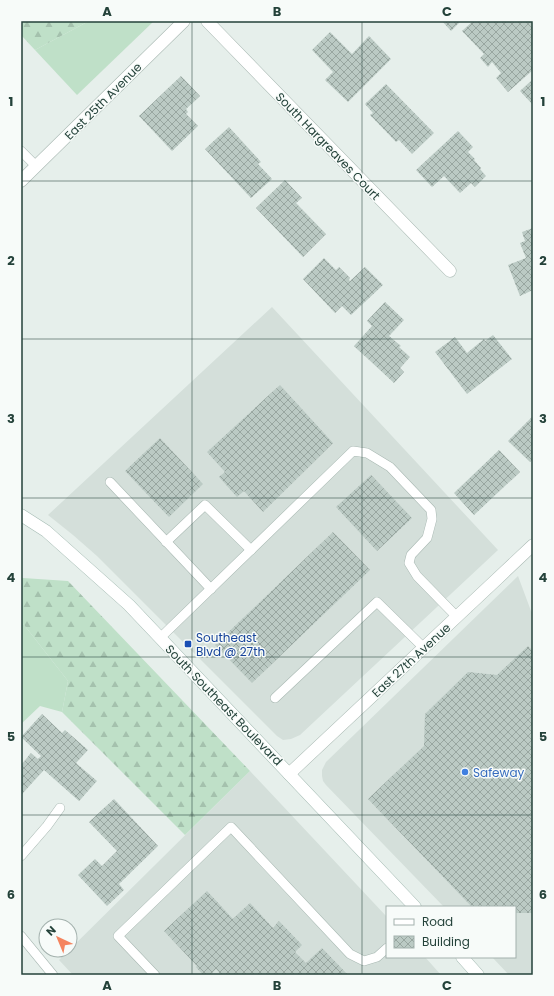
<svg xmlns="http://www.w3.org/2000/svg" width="554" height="996" viewBox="0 0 554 996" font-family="Poppins,sans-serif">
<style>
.built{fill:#d4dfda}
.grass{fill:#bfe0c8}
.forest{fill:url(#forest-firs)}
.building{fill:url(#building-cross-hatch)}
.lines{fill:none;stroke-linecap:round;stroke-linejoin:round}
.lane-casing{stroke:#a8b8b2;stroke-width:10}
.street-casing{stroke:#a8b8b2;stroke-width:13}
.secondary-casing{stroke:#a4bbb3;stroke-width:13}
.lane{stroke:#fff;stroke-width:9}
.street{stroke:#fff;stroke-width:12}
.secondary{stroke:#fff;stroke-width:12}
.grid{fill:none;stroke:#24423a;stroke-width:1;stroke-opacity:0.55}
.transit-dot{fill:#1a4fb4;stroke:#f7fbf9;stroke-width:1.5}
.shop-dot{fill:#3f7fe0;stroke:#f7fbf9;stroke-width:1.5}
.labels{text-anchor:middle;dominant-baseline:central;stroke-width:3;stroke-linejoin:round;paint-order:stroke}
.street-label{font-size:12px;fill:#24423a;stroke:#f7fbf9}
.transit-label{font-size:12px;fill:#164399;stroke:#f7fbf9;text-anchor:start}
.shop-label{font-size:12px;fill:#366cbe;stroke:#f7fbf9;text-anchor:start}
.neatline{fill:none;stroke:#24423a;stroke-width:1.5}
.grid-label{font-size:13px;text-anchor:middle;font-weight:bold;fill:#24423a}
</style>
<defs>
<pattern id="forest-firs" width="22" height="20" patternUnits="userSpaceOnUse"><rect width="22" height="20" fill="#bfe0c8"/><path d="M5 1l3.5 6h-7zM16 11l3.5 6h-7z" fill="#a4c1ad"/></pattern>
<pattern id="building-cross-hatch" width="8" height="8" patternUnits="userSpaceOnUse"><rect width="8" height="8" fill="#bbcac4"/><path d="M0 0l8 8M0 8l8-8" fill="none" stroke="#98a6a0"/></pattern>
</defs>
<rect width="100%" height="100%" fill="#e6efeb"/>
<g class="built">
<polygon points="272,307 498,550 300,735 291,739 283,740 277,736 97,556 73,535 48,515"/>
<polygon points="518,576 531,611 533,613 533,975 509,975 492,957 515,957 515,907 444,907 326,785 323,781 322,776 322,770 326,762"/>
<polygon points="250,771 387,917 387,957 425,957 441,975 73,975 59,960"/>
</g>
<g class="grass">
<polygon points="89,21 154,21 77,95 35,50"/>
<polygon points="21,621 68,681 62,712 40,706 21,724"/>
</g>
<g class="forest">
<polygon points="25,21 89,21 35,50 21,35 21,25"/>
<polygon points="21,577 23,578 68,581 250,771 185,835 62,712 68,681 21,621"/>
</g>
<g class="building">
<polygon points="442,21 461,21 451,31"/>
<polygon points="473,21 533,21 533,70 508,92 496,78 501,73 492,62 488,67 480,58 484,54 462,31"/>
<polygon points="330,32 352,54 369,36 391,59 348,102 325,80 333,72 312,50"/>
<polygon points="181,76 200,96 186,109 188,112 186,114 198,126 172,151 139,116"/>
<polygon points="533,79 533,105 520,91"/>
<polygon points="386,84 434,133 412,154 399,140 396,142 370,115 373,113 365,104"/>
<polygon points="229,127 261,162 258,164 272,179 251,198 205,149"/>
<polygon points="458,131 473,147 468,152 475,159 474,160 481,168 480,169 486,176 475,187 471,183 460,193 444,176 432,187 416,170"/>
<polygon points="285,180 302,198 296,203 326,234 303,257 256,208"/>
<polygon points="533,228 533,290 520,296 508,265 526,258 520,243 525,241 522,232"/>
<polygon points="324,258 336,270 339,267 350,278 349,280 350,281 365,267 383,285 351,315 342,306 335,313 303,279"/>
<polygon points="385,302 404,320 389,336 401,346 399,347 410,357 400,368 404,372 394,383 354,346 372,326 367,321"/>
<polygon points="493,335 512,359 467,394 435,352 455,337 467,353 484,339 485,341"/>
<polygon points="280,385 333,443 263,512 244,491 237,497 219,477 225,472 207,452"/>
<polygon points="533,416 533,459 530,462 508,441"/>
<polygon points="160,438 203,484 169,517 125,471"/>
<polygon points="499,450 520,472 474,515 454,493"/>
<polygon points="371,475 412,518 377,551 336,507"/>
<polygon points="333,532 370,570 252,683 215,645"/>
<polygon points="528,646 533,651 533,913 515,913 515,907 472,907 368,799 424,746 425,714 468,672 497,675"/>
<polygon points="42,714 62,733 65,730 88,750 76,763 97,781 79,801 44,770 21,795 21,765 31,753 38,759 41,756 21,737"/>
<polygon points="114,799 158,846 119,884 124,890 107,906 78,875 95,859 102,866 117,851 89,822"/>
<polygon points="207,891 233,919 250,903 273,928 279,921 302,945 295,952 306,963 322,948 348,975 221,975 216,969 210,975 203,975 196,967 197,966 164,931"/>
</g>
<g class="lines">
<defs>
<g id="lane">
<polyline points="21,151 36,166"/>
<polyline points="110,482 211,589"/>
<polyline points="166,542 205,505 251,550"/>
<polyline points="160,638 353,451 367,453 390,467 431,510 432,519 427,538 411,555 409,563 417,576 457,617"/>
<polyline points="275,698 377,602 424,648"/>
<polyline points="21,856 47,826 60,808"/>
<polyline points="21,936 53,975"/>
<polyline points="155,975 118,936 231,827 350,954 364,961 377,957 387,948"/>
</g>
<g id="street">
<polyline points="207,21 450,271"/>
<polyline points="21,181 184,21"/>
<polyline points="289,774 497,579 533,545"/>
</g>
<g id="secondary">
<polyline points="21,515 46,531 129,605 415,907"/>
<polyline points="462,957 478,975"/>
</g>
</defs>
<use href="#lane" class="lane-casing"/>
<use href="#street" class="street-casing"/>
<use href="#secondary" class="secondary-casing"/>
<use href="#lane" class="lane"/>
<use href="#street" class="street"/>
<use href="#secondary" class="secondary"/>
</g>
<path class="grid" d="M192,21V975M362,21V975M21,181H533M21,339H533M21,498H533M21,657H533M21,815H533"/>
<rect class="transit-dot" x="184" y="640" width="8" height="8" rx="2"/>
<circle class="shop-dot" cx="465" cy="772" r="4"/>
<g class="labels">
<g class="street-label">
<text transform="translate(103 101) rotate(-45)">East 25th Avenue</text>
<text transform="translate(328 146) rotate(46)">South Hargreaves Court</text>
<text transform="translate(411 660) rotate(-43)">East 27th Avenue</text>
<text transform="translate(224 705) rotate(46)">South Southeast Boulevard</text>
</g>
<g class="transit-label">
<text x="196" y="637">Southeast<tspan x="196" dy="14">Blvd @ 27th</tspan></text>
</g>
<g class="shop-label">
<text x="473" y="772">Safeway</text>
</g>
</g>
<rect width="554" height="996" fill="none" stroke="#f7fbf9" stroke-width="44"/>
<rect x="386" y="906" width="130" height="52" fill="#f7fbf9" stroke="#a3b1ad"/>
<rect x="394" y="919" width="20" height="6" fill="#ffffff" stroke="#a3b1ad"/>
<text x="422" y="926" font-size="12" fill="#24423a">Road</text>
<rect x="394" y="936" width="20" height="12" fill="url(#building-cross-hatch)" stroke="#a3b1ad"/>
<text x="422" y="946" font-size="12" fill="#24423a">Building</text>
<g transform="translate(58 938) rotate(316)"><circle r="19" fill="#f7fbf9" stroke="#a3b1ad"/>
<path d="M0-3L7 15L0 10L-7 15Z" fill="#f4845f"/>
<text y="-6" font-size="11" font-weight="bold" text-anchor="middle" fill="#24423a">N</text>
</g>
<rect x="22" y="22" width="510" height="952" class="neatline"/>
<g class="grid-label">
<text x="107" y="16">A</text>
<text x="277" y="16">B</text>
<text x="447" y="16">C</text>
<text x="11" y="106">1</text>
<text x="543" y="106">1</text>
<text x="11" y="265">2</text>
<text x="543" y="265">2</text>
<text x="11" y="423">3</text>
<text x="543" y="423">3</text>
<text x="11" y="582">4</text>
<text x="543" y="582">4</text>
<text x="11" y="741">5</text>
<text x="543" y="741">5</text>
<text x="11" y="899">6</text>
<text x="543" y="899">6</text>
<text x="107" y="990">A</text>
<text x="277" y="990">B</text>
<text x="447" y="990">C</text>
</g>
</svg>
